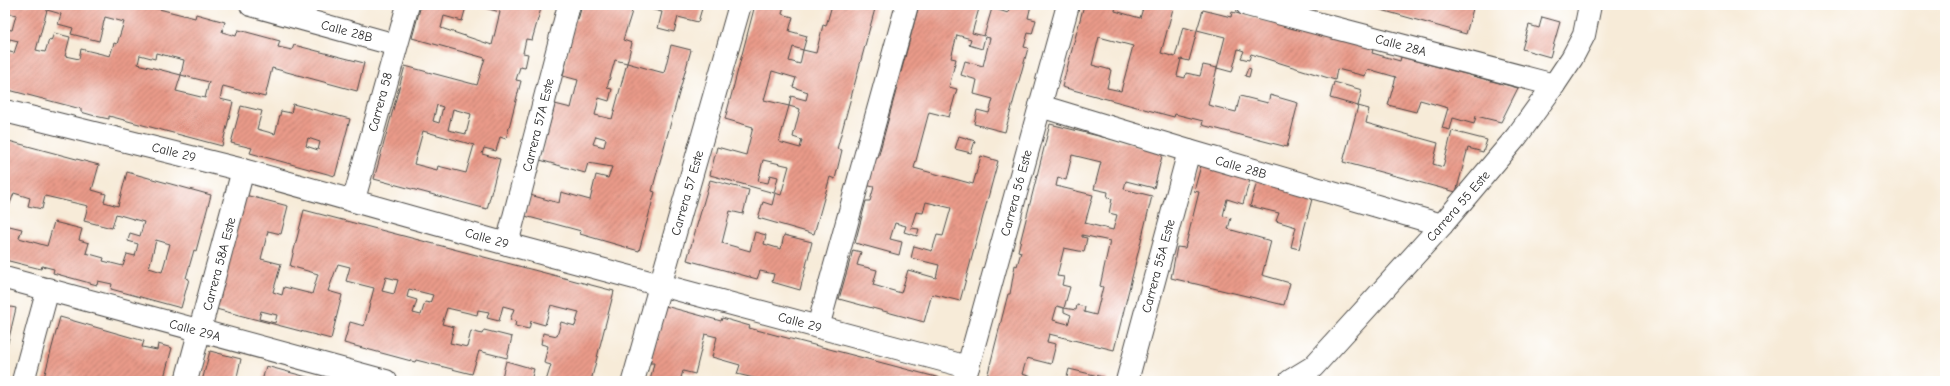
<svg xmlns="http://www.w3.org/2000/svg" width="1950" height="386" viewBox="0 0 1950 386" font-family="'Comic Neue',sans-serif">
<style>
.building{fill:url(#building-hatch);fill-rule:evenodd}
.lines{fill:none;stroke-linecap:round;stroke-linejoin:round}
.street-casing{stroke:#4a4845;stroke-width:24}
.street{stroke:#fff;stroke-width:22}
.labels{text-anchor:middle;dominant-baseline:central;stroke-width:3.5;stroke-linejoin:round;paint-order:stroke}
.street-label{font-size:13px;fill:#2b2b2b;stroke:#fff}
</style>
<defs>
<pattern id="building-hatch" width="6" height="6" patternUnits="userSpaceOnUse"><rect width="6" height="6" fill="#e99a89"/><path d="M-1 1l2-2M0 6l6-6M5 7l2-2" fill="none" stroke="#bd7e70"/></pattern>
</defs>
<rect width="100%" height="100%" fill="#fff"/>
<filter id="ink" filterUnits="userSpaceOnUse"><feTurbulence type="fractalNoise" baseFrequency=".025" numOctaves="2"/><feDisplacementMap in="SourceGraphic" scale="8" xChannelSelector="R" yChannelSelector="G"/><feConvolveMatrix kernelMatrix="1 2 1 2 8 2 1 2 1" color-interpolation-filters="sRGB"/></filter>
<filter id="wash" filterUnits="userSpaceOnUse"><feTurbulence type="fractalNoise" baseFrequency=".012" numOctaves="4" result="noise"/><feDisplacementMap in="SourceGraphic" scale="16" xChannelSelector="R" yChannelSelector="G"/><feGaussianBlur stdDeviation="0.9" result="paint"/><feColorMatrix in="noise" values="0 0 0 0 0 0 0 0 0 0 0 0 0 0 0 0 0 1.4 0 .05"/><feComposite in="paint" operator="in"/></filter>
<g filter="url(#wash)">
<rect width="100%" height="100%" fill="#f7ebd8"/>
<g id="blocks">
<g class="building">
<path d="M5,5H143L195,18L196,14L225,22L222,32L236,36L238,30H239L280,41L278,47L292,50L294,45L364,63L357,91L272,68L265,97L223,86L220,99L233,102L222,146L109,116V119L95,116L81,112V109L5,89V29L12,30L16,15L5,12ZM47,10L61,14L58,24L73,28L71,34L99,41L105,17L124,22L117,44L114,43L110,56L81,49L79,59L65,56L70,37L54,33L51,41L49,40L45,52L36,50ZM10,39L18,41L14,53L6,51ZM156,53L184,60L181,75L209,82L205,98L176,91L181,75L138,64L140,55L155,59Z"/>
<path d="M421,5H457L466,7L462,21L444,16L441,28L492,45L500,12L481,7V5L520,6V5H542L532,40L526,39L523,53L528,54L525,68L520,67L516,80L521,81L506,139L500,137L496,151L484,148L482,154L500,159L487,209L374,179L405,66L477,85L485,58L412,38ZM437,105L443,107L439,123L433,121ZM453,109L471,114L466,134L448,130ZM423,131L474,145L466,173L438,166L437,170L414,164Z"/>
<path d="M582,5H634L623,40L632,43L627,63L615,60L607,88L612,89L609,101L599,98L595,115L612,119L627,63L664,73L671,45L691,50L656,176L652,191L655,192L639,251L580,234L581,231L525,216L530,195L559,203L561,192L590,200L596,175L608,178L612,167L588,163L585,173L540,160L555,104L571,108L578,80L563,76L575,19L578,20ZM596,136L606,139L604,147L593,144Z"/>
<polygon points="642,5 703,5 698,22 678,17 674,32 658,28 662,12 642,7"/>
<path d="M755,5H784L782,14L793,17L789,31L807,36L803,50L816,53L823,25L826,26L832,5H876L837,149L842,150L835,179L830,177L814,234L758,218L763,202L772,205L775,193L781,195L789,166L763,160L758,181L768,183L770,175L778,177L774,193L710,175L717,147L746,155L753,127L725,119ZM793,47L803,50L800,64L789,61ZM772,71L796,78L793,87L808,92L806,100L791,96L789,106L764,100ZM789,106L800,109L793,137L802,140L800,148L779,142Z"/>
<polygon points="919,5 980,5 972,33 984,36 992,8 1008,13 1010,5 1031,5 1028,18 1036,20 1032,34 1028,33 1024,47 1028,48 1005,132 974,124 977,110 989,113 993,99 974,94 977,80 961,75 965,61 983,66 990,38 985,37 982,49 969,45 971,39 957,35 951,58 956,59 949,87 957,89 949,117 929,112 914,168 973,184 981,156 998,161 960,301 932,294 924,322 839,299 853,250 861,252 857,265 877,270 873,285 901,293 908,270 936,278 939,265 911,258 914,246 932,251 937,235 943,236 951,208 926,202 923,213 916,212 911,228 919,229 917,236 904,232 906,226 895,223 890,239 902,242 899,255 855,243 866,201 870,201 874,187 865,185 873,157 878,158"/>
<path d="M1084,5H1116L1115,11L1140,18L1144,5H1174L1161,53L1175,57L1183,27L1197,31L1189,61L1181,59L1177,76L1185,78L1186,73L1200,76L1203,65L1217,68L1208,105L1236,112L1240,96L1268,103L1270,95L1298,103L1287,147L1202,125L1203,121L1175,114L1174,117L1062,87ZM1099,37L1133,46L1121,91L1107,88L1111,70L1092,65Z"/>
<polygon points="1364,5 1474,5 1466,34"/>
<polygon points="1203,10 1231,17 1232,12 1373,49 1372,53 1400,61 1401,57 1518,88 1501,122 1476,116 1474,124 1453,118 1450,130 1442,128 1448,108 1420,100 1416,112 1388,105 1396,77 1368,69 1365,76 1337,69 1335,80 1251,54 1249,60 1241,58 1244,51 1238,49 1232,72 1217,68 1225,37 1197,30"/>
<polygon points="1542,17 1560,22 1550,57 1522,49 1529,25 1539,28"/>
<polygon points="1248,68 1251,69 1249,77 1245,76"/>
<polygon points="1334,82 1362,90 1358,106 1330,98"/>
<path d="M293,104L350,119L335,176L250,153L252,148L231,143L241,106L262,111L257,129L275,134L281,111L291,113ZM308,138L320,142L318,150L306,146Z"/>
<polygon points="1358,106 1369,109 1366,123 1438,143 1433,164 1443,167 1452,131 1487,140 1483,152 1468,148 1456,192 1343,162"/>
<path d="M1050,124L1163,152L1154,188L1126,181L1124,189L1152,196L1121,322L1114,350L1049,334L1047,342L1056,344L1051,364L1027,358L1022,374L1047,381H986L1008,294H1010L1015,265L1017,266L1021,252L1018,251ZM1072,155L1101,162L1094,189L1108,192L1107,198L1112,199L1109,213L1117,215L1113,230L1085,223L1093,195L1056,186L1058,177L1066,180ZM1082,235L1110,241L1100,286L1103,287L1096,315L1084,312L1085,307L1077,305L1076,310L1064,308V312L1071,315L1068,324L1053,320L1057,306L1064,308L1070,287L1062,285L1064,277L1057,276L1064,248L1084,252L1087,238L1082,237Z"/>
<polygon points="959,136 975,141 971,153 955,149"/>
<path d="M5,140L99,165L92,190L106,194L104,202L118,206L127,172L211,195L196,251L194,250L186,278L189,279L181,308L111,289L112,284L98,281L97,285L53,273L54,269L42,266L41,269L5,260V225L22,229L19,238L47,246L54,222L82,229L79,240L89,243L86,253L104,258L103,261L123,266L127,254L135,256L138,244L128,241L130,233L140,236L144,222L116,214L112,228L84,221L88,206L45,196L42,209L28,206L30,198L14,193L5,217ZM156,240L170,244L162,272L149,268Z"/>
<polygon points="1202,162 1251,176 1243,204 1227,199 1223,216 1231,218 1228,229 1271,241 1262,275 1290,283 1284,305 1171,278 1177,247 1185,248 1199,192 1194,191"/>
<polygon points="1258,178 1313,195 1299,249 1291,247 1296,227 1276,221 1279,213 1250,206"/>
<polygon points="710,180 749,190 743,214 730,211 722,243 750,251 755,232 766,235 764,244 781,249 784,235 812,242 800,290 772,282 774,274 760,271 757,279 687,260"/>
<path d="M245,195L288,206L281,234L268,231L261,259L281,264L273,292L282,295L284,287L312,294L318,274L290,266L304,210L614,291L591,381H546L551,365L544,363L548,346L541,344L543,333L557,336L561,322L575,326L579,312L551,305L545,325L531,321L529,329L515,326L516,321L510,320L514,309L503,306L499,321L487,318L489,312L478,310L477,315L447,308L442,324L454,327L450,343L467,347L471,331L482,334L484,330L512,337L507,358L479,351L472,374L416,360L415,362L344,343L350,322L364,326L374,288L346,281L350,267L338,264L328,291L342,295L331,339L216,309ZM386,277L398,280L394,294L382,291ZM409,289L433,295L430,303L425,302L421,315L413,313L417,300L407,297ZM261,311L277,315L275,323L259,319Z"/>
<polygon points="5,306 16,308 6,351 5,351"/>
<polygon points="665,306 721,321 722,318 750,326 749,328 940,378 939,381 757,381 758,379 737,374 740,365 712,357 717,337 705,334 695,374 683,371 680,381 650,381 654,363 650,363"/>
<polygon points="60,317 144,341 142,347 157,350 158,344 172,348 163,381 43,381"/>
<polygon points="210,351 241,359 236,381 202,381"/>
<polygon points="506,361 534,369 531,381 501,381"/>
<polygon points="266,366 322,381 262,381"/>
<polygon points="1069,369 1107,378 1107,381 1066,381"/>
</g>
</g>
</g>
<g filter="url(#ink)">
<use href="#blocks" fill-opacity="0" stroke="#4a4845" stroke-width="1"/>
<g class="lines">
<defs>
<g id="street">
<polyline points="251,5 396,45"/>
<polyline points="1247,5 1554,85"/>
<polyline points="1040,106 1189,151 1442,225"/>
<polyline points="5,111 243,170 507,244 968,367"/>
<polyline points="354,199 408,5"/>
<polyline points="507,244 569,5"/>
<polyline points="5,278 386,381"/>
<polyline points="818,327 907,5"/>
<polyline points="23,381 48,289"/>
<polyline points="186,381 243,170"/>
<polyline points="633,381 740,5"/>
<polyline points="964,381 1068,5"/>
<polyline points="1127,381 1189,151"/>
<polyline points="1290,381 1313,367 1442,225 1517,136 1554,85 1572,58 1584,35 1590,5"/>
</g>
</defs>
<use href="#street" class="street-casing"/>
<use href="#street" class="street"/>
</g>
</g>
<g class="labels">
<g class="street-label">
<text transform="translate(347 31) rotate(15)">Calle 28B</text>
<text transform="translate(1401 45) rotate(15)">Calle 28A</text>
<text transform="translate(380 102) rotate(-75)">Carrera 58</text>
<text transform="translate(538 125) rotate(-76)">Carrera 57A Este</text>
<text transform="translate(174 152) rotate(14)">Calle 29</text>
<text transform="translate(1241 167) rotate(16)">Calle 28B</text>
<text transform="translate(687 193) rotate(-74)">Carrera 57 Este</text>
<text transform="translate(1016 193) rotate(-75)">Carrera 56 Este</text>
<text transform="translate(1458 206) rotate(-49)">Carrera 55 Este</text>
<text transform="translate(487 238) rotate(16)">Calle 29</text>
<text transform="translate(219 264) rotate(-75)">Carrera 58A Este</text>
<text transform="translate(1158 266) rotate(-75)">Carrera 55A Este</text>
<text transform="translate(800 322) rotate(15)">Calle 29</text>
<text transform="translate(195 330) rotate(15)">Calle 29A</text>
</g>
</g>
<rect width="1950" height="386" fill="none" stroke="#fff" stroke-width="20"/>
</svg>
